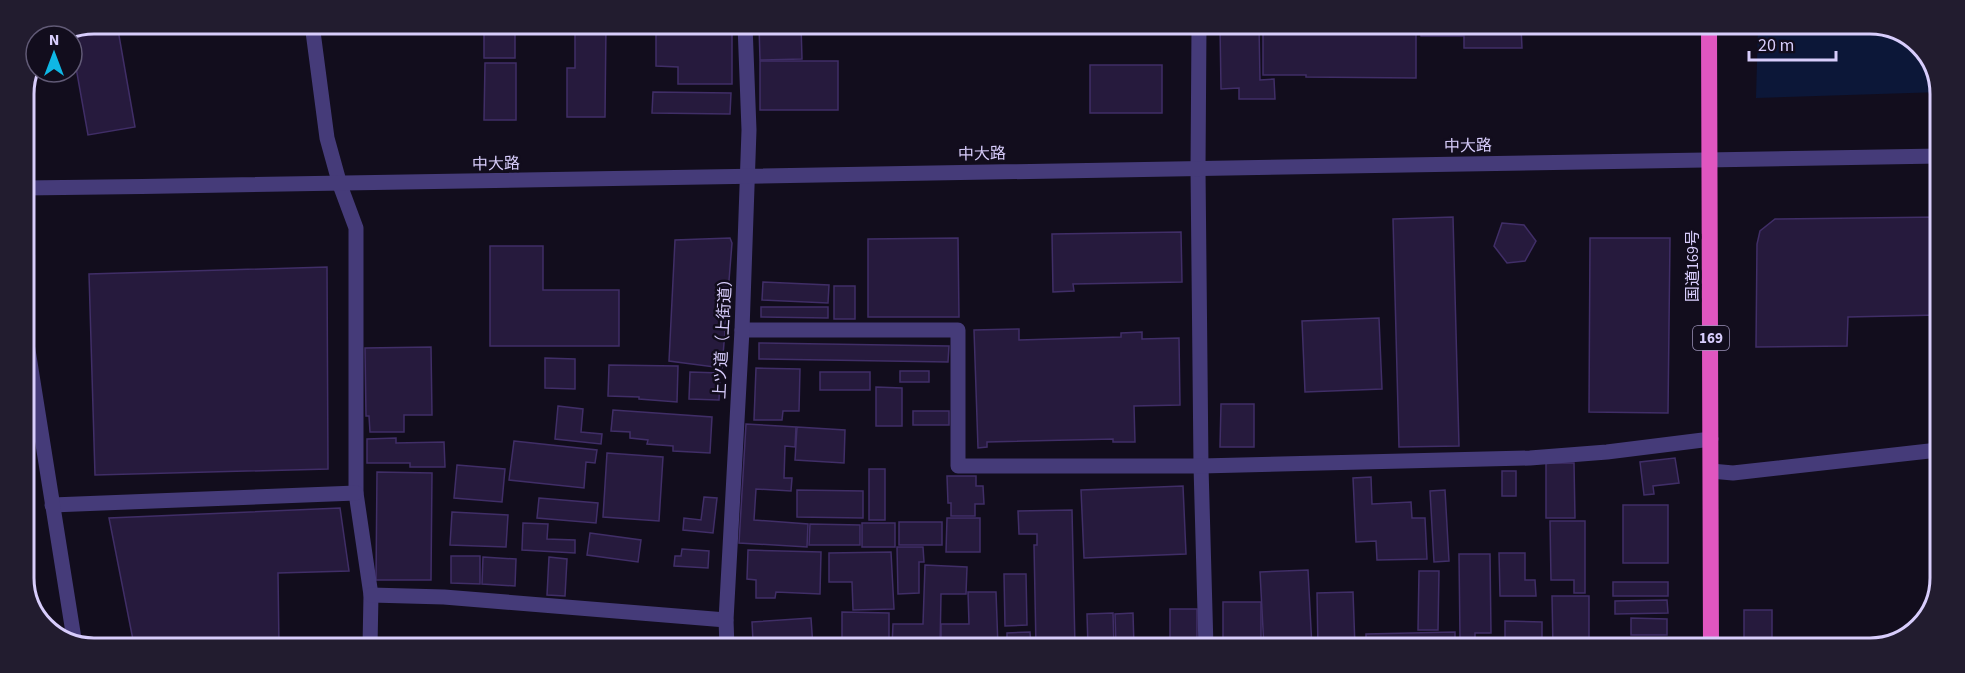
<svg xmlns="http://www.w3.org/2000/svg" width="1965" height="673" viewBox="0 0 1965 673" font-family="'Source Sans 3','Noto Sans JP',sans-serif">
<style>
.water{fill:#0c1738}
.building{fill:#261a3d;stroke:#402e67;stroke-width:1.5}
.lines{fill:none;stroke-linecap:round;stroke-linejoin:round}
.minor{stroke:#453b79;stroke-width:15}
.tertiary{stroke:#453b79;stroke-width:15}
.trunk{stroke:#e056c0;stroke-width:16}
.labels{text-anchor:middle;dominant-baseline:central;stroke-width:5;stroke-linejoin:round;paint-order:stroke}
.shield{fill:#120d1d;stroke:#9d93b9;stroke-width:1.5}
.shield-label{font-size:15px;font-weight:bold;fill:#d8cdfc}
.street-label{font-size:16px;fill:#d8cdfc;stroke:#120d1d}
.rim{fill:none;stroke:#d8cdfc;stroke-width:3}
</style>
<rect width="100%" height="100%" fill="#120d1d"/>
<polygon class="water" points="1758,27 1869,28 1900,33 1926,51 1941,92 1756,98"/>
<g class="building">
<polygon points="95,24 117,24 135,127 88,135 70,34"/>
<polygon points="484,25 535,25 535,28 515,28 515,58 484,58"/>
<polygon points="575,25 606,25 605,117 567,117 567,68 575,68"/>
<polygon points="660,25 728,25 728,27 732,27 732,84 678,84 678,67 656,66 656,31 660,31"/>
<polygon points="759,25 801,25 802,59 760,60"/>
<polygon points="1220,26 1259,26 1260,80 1274,79 1275,99 1239,99 1239,88 1221,89"/>
<polygon points="1263,26 1416,27 1416,78 1306,77 1306,75 1263,75"/>
<polygon points="1421,27 1521,27 1522,48 1464,48 1464,36 1421,36"/>
<rect x="760" y="61" width="78" height="49"/>
<polygon points="485,63 516,63 516,120 484,120"/>
<rect x="1090" y="65" width="72" height="48"/>
<polygon points="653,92 731,93 730,114 652,113"/>
<polygon points="1453,217 1459,446 1399,447 1393,219"/>
<polygon points="1940,217 1939,315 1848,317 1847,346 1756,347 1757,244 1760,231 1775,219"/>
<polygon points="1502,223 1524,225 1536,241 1525,261 1507,263 1494,246"/>
<polygon points="1181,232 1182,282 1073,284 1074,291 1053,292 1052,234"/>
<polygon points="730,238 732,243 722,368 669,361 675,240"/>
<polygon points="958,238 959,317 868,317 868,239"/>
<polygon points="1590,238 1670,238 1668,413 1589,412"/>
<polygon points="490,246 543,246 543,290 619,290 619,346 490,346"/>
<polygon points="327,267 328,469 95,475 89,274"/>
<polygon points="763,282 829,285 828,303 762,300"/>
<rect x="834" y="286" width="21" height="33"/>
<polygon points="761,307 828,307 828,318 761,317"/>
<polygon points="1379,318 1382,389 1305,392 1302,321"/>
<polygon points="1019,329 1019,340 1121,337 1121,333 1142,332 1142,339 1179,338 1180,405 1134,406 1135,442 1113,442 1113,439 987,442 987,447 978,448 974,330"/>
<polygon points="759,343 949,346 948,362 759,359"/>
<polygon points="431,347 432,415 404,415 404,432 370,432 369,416 366,416 365,348"/>
<polygon points="545,358 575,359 575,389 545,388"/>
<polygon points="609,365 678,366 677,402 639,399 639,397 608,396"/>
<polygon points="756,368 800,369 799,411 783,411 782,420 754,420"/>
<rect x="900" y="371" width="29" height="11"/>
<polygon points="690,372 720,373 719,400 689,399"/>
<rect x="820" y="372" width="50" height="18"/>
<polygon points="876,387 902,388 902,426 876,426"/>
<polygon points="1221,404 1254,404 1254,447 1220,447"/>
<polygon points="558,406 583,409 581,432 602,434 601,444 555,439"/>
<polygon points="613,410 712,417 710,453 673,451 673,446 647,444 648,440 630,438 630,432 611,431"/>
<rect x="913" y="411" width="36" height="14"/>
<polygon points="746,424 796,427 795,447 785,446 784,478 792,478 791,491 756,489 754,520 808,524 807,547 739,543"/>
<polygon points="797,427 845,430 844,463 795,460"/>
<polygon points="396,438 396,443 444,442 445,467 410,467 410,463 367,463 367,439"/>
<polygon points="514,441 597,450 595,463 586,462 584,488 509,480"/>
<polygon points="607,453 663,457 659,521 603,517"/>
<polygon points="1675,458 1679,483 1653,486 1654,494 1644,495 1640,462"/>
<polygon points="1546,463 1574,463 1575,518 1546,518"/>
<polygon points="457,465 505,469 502,502 454,498"/>
<rect x="869" y="469" width="16" height="51"/>
<rect x="1502" y="471" width="14" height="25"/>
<polygon points="377,472 432,473 431,580 376,580"/>
<polygon points="947,476 976,476 976,486 983,486 984,504 975,504 975,516 951,516 951,503 948,503"/>
<polygon points="1371,477 1372,504 1411,502 1412,518 1425,518 1427,559 1377,560 1376,541 1356,542 1353,478"/>
<polygon points="1183,486 1186,554 1084,558 1081,490"/>
<polygon points="797,490 863,491 863,518 797,517"/>
<polygon points="1445,490 1449,561 1434,562 1430,491"/>
<polygon points="704,497 717,498 713,533 683,530 684,518 701,520"/>
<polygon points="539,498 598,503 596,523 537,518"/>
<rect x="1623" y="505" width="45" height="58"/>
<polygon points="340,508 349,571 278,573 279,646 134,645 109,518"/>
<polygon points="1072,510 1075,647 1036,647 1034,545 1037,545 1037,534 1019,534 1018,511"/>
<polygon points="452,512 508,515 506,547 450,545"/>
<polygon points="947,518 980,518 980,552 946,552"/>
<polygon points="1550,521 1585,521 1585,593 1574,593 1574,580 1551,580"/>
<rect x="899" y="522" width="43" height="23"/>
<polygon points="523,523 548,524 547,539 575,540 575,553 522,550"/>
<rect x="862" y="523" width="33" height="24"/>
<polygon points="810,524 860,525 860,545 809,545"/>
<polygon points="590,533 641,540 638,562 587,555"/>
<polygon points="897,547 923,547 924,562 919,562 919,593 898,594"/>
<polygon points="682,549 709,551 708,568 674,566 675,556 681,556"/>
<polygon points="748,550 821,552 820,594 776,592 775,598 756,598 756,580 747,579"/>
<polygon points="891,552 894,609 853,610 852,582 829,582 829,553"/>
<polygon points="1499,553 1525,553 1525,580 1535,580 1536,596 1500,596"/>
<polygon points="1459,554 1490,554 1491,633 1475,633 1475,639 1460,639"/>
<polygon points="451,556 480,556 480,584 451,583"/>
<polygon points="483,557 516,559 515,586 482,584"/>
<polygon points="549,557 567,559 565,596 547,595"/>
<polygon points="925,565 967,567 966,594 941,594 940,647 892,647 893,624 923,624"/>
<polygon points="1308,570 1312,648 1264,648 1260,572"/>
<polygon points="1419,571 1439,571 1438,630 1418,630"/>
<polygon points="1004,574 1026,574 1027,625 1005,626"/>
<rect x="1613" y="582" width="55" height="14"/>
<polygon points="968,592 996,592 998,647 941,647 941,624 969,624"/>
<polygon points="1353,592 1355,647 1361,646 1361,648 1318,648 1317,593"/>
<polygon points="1552,596 1589,596 1589,648 1553,648"/>
<polygon points="1667,600 1668,613 1615,614 1615,601"/>
<rect x="1223" y="602" width="38" height="46"/>
<rect x="1170" y="609" width="27" height="39"/>
<rect x="1744" y="610" width="28" height="39"/>
<polygon points="842,612 889,613 889,642 842,641"/>
<polygon points="1113,613 1114,647 1088,647 1087,614"/>
<polygon points="1133,613 1134,647 1116,647 1115,614"/>
<polygon points="811,618 813,647 746,647 746,642 753,641 752,622"/>
<polygon points="1631,618 1667,619 1667,635 1631,635"/>
<polygon points="1505,621 1542,622 1542,648 1505,648"/>
<polygon points="1030,632 1031,647 1007,647 1007,633"/>
<polygon points="1455,632 1455,648 1366,648 1366,634"/>
<polygon points="1481,638 1491,638 1490,648 1460,648 1460,643 1481,644"/>
<polygon points="1593,639 1625,639 1625,648 1592,648"/>
<rect x="1636" y="639" width="32" height="10"/>
</g>
<g class="lines">
<g class="minor">
<polyline points="312,24 327,138 340,185 356,228 356,493 371,595 370,646"/>
<polyline points="1198,169 1201,466 1206,648"/>
<polyline points="742,330 958,330 958,466 1201,466 1530,458 1607,452 1711,439"/>
<polyline points="1711,471 1733,473 1938,450"/>
<polyline points="52,505 356,493"/>
<polyline points="371,595 444,597 726,620"/>
<polyline points="727,647 726,620 742,330 749,130 745,25"/>
</g>
<g class="tertiary">
<polyline points="1198,169 1199,26"/>
<path d="M24,188C663,180 1302,167 1940,156"/>
<polyline points="24,325 75,645"/>
</g>
<polyline class="trunk" points="1709,27 1711,649"/>
</g>
<g class="labels">
<rect class="shield" x="1693" y="326" width="36" height="24" rx="4.5"/>
<g class="shield-label">
<text x="1711" y="338">169</text>
</g>
<g class="street-label">
<text transform="translate(1468 146) rotate(-1)">中大路</text>
<text transform="translate(982 154) rotate(-1)">中大路</text>
<text transform="translate(496 164) rotate(-1)">中大路</text>
<text transform="translate(1693 266) rotate(-90)">国道169号</text>
<text transform="translate(723 335) rotate(-87)">上ツ道（上街道）</text>
</g>
</g>
<path d="M0 0H1965V673H0ZM94 34H1870A60 60 0 0 1 1930 94V578A60 60 0 0 1 1870 638H94A60 60 0 0 1 34 578V94A60 60 0 0 1 94 34Z" fill="#221c2f" fill-rule="evenodd"/>
<path class="rim" d="M94 34H1870A60 60 0 0 1 1930 94V578A60 60 0 0 1 1870 638H94A60 60 0 0 1 34 578V94A60 60 0 0 1 94 34Z"/>
<g transform="translate(54 54)"><circle r="28" fill="#120d1d" stroke="#615a76" stroke-width="1.5"/>
<path d="M0-4.5L10 22L0 15L-10 22Z" fill="#0fb7e5"/>
<text y="-9" font-size="16" font-weight="bold" text-anchor="middle" fill="#d8cdfc">N</text>
</g>
<path d="M1749 51v9h87v-9" fill="none" stroke="#d8cdfc" stroke-width="3"/>
<text x="1758" y="51" font-size="18" fill="#d8cdfc" stroke="#120d1d" stroke-width="4.5" paint-order="stroke">20 m</text>
</svg>
